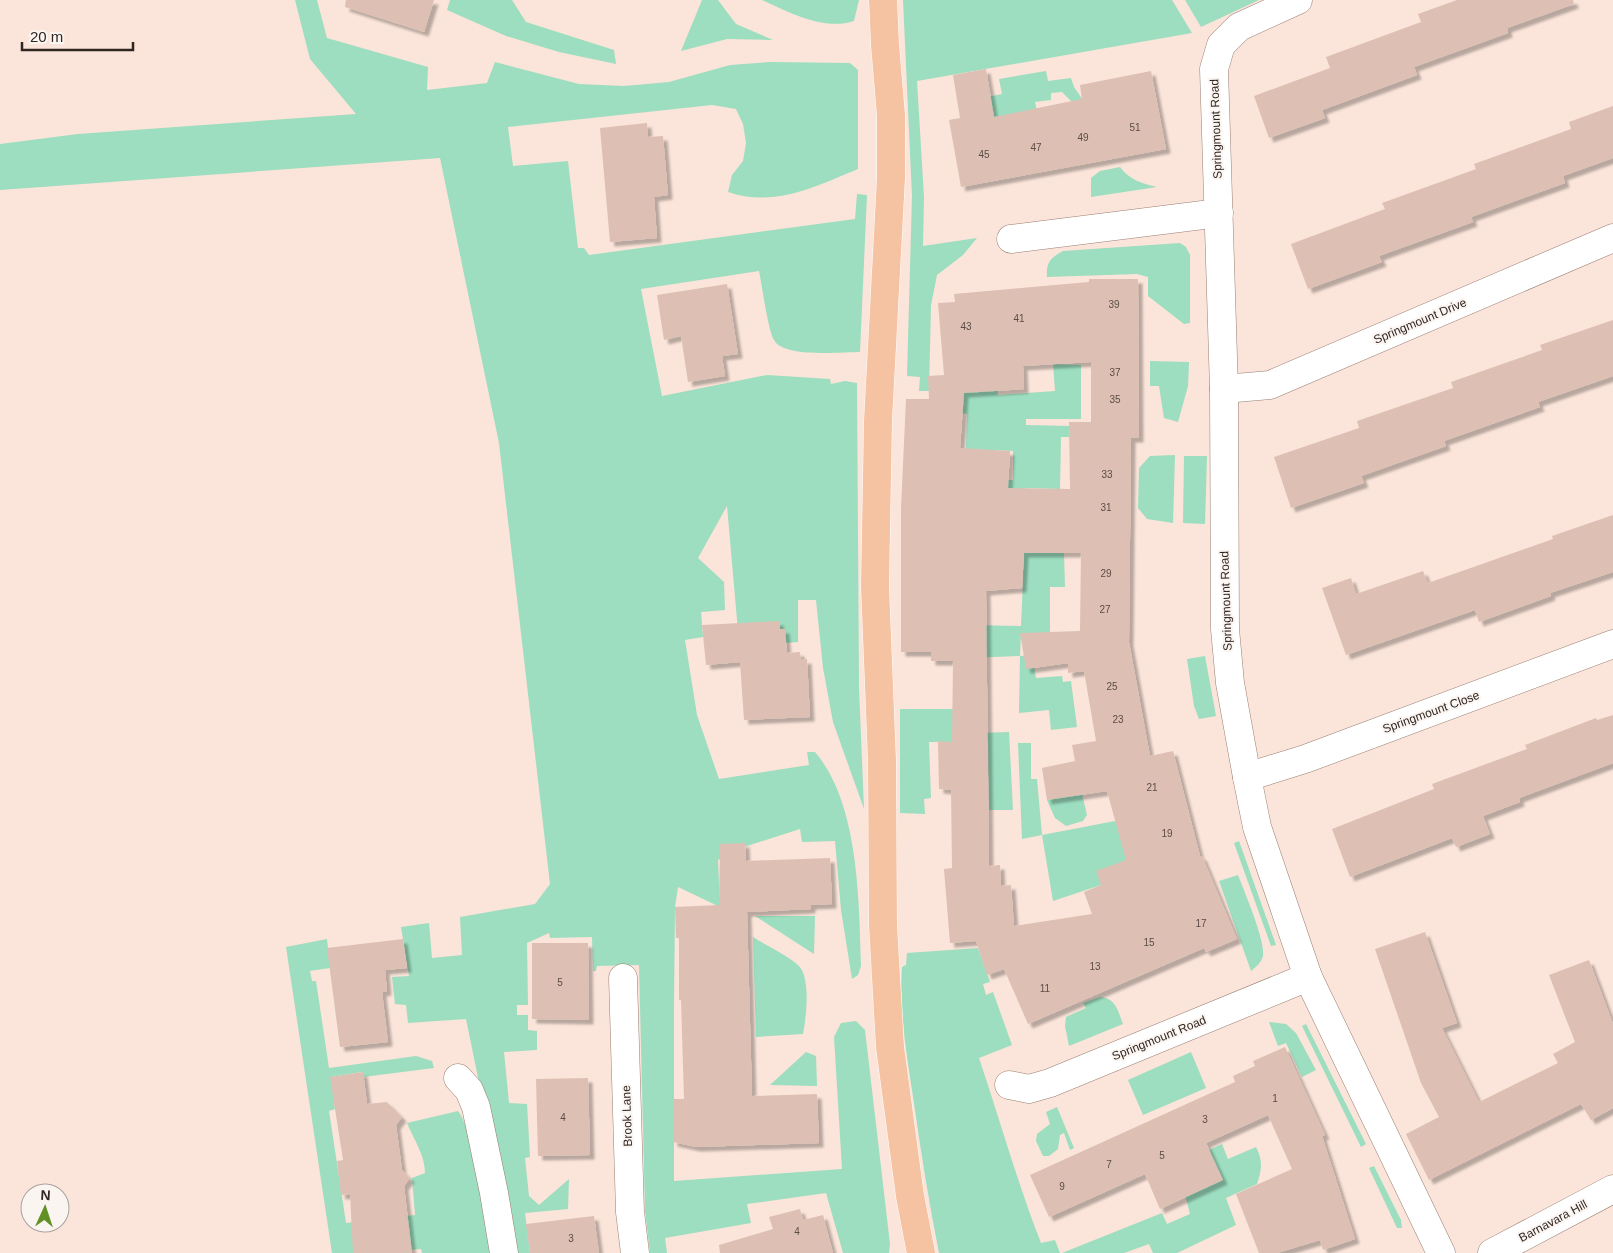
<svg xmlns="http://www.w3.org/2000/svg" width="1613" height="1253" viewBox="0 0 1613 1253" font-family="Helvetica,sans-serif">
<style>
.green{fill:#9cdebf}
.building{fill:#ddc0b3;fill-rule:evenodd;filter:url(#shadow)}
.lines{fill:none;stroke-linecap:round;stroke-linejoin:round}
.minor-casing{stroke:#997f73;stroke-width:29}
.major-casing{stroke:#fff;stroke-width:29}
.minor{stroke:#fff;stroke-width:28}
.major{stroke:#f5c2a2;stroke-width:28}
.labels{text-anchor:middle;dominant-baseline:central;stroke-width:4;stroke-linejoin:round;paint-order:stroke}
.number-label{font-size:10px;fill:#5b4c46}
.street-label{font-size:12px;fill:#302621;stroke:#fbf5f2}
</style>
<defs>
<filter id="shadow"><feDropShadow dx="4.5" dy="4.5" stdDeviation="1" flood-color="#0004"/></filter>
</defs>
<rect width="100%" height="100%" fill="#fbe4d9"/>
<g class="green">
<path d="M295,0H317L327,38L428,67L427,90L487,83L495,62L579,84L624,86L669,82L730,65L770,62L850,63L858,70V169C817,186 774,208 728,192L732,175L743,161L746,143L743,124L736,109L712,105L508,127L513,166L568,161L578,248H584L589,255L855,219L857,194L867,195L860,352C841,352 783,358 774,340C768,330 762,285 759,271L641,289L662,396L767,375L830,379L831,384L845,381L857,383L859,688L864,809L833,722L823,668L816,600H798V642L786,643L780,629L779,621L738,631L727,506L698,558L724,582L725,610L701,612L703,637L685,640L697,715L719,779L809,765L807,752H815C859,803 859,901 861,966L858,975L852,979L841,910L835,841L802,842L800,829L744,847L718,860L720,907L678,887L675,907L674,1005V1181L842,1169L834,1037L841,1023L856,1021L865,1030L890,1244L889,1253H843L826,1193L747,1204L751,1223L665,1238L667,1253H650L645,1210L639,965L597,966L596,971H593L592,937L550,938L549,933L527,943L528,1005H517V1015H528V1030L537,1031V1050L504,1052L509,1103L527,1104L530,1157L525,1158L529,1196L539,1205L569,1179L568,1209L525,1213L530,1253H514L466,1019L408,1023L406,1005L395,1004L392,977L409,976L401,927L429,923L432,958L462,955L460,917L535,904L550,884L499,443L440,158L0,190V144L78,134L356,114L310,59Z"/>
<polygon points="450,0 512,0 526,22 614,50 616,64 559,52 506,36 447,10"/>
<polygon points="702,0 718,0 736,24 773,40 727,39 681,51"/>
<path d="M762,0H859L854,21C824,31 788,12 762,0Z"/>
<polygon points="903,0 1172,0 1192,33 917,81 924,197 923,246 977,238 963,255 937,275 931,305 929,391 919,391 920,377 907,376 912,196"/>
<polygon points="1185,0 1259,0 1201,27"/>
<polygon points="1046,71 1048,81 1071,78 1074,87 1085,103 1074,104 1062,92 1051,93 1051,100 1035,102 1038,115 981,124 977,99 1002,94 999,79"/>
<path d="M1120,167C1128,179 1143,184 1157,187L1091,197V178L1100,171Z"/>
<path d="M1180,243L1186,247L1190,255V323L1184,324L1148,296V277L1137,274L1047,277C1046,263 1050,258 1063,251Z"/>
<polygon points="1150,361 1189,362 1188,386 1178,422 1164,418 1159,386 1150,386"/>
<polygon points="1053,364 1081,365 1081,419 1026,419 1026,425 1070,426 1069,437 1061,437 1060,489 1025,488 1049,553 1064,553 1065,587 1050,587 1050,633 1021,633 1020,656 1032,655 1036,678 1062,676 1063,682 1071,681 1077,727 1051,730 1049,710 1019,713 1020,656 969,658 970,625 1021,626 1024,555 1016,554 1004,480 1013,480 1013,451 966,449 967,414 940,411 944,390 997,388 998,395 1055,391"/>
<polygon points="1175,455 1173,523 1147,519 1138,508 1139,468 1150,456"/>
<polygon points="1184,456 1207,456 1205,524 1183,523"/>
<polygon points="1205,656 1216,716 1199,719 1194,706 1187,659"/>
<polygon points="900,709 953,709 954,742 929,742 931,798 924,799 925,814 900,813"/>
<polygon points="1009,732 1013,810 989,810 988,741 978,741 978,733"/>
<polygon points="1018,743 1031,743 1031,779 1037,779 1042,835 1115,821 1147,864 1101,885 1053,901 1042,835 1022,839"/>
<polygon points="1079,781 1087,815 1083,821 1066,826 1055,818 1047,800 1064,797"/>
<polygon points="1239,841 1276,945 1271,946 1234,843"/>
<path d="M1238,875C1244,891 1266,942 1263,956C1261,963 1256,967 1251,971L1219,881Z"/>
<polygon points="755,916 815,916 814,954"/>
<path d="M753,937C765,945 789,956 799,966C811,979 806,1018 803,1034L756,1037Z"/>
<path d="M327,939L330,968L310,971L312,981H316L329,1068L416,1056L432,1061L434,1068L363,1077L362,1072L331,1077L335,1109L329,1111L346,1223L415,1215L412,1178L425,1173C425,1155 414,1140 407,1123L458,1111C475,1133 486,1222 491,1253H422L421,1249L376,1253L353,1251V1253H332L286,947Z"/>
<path d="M978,948L990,982L983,984L986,995L993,992L1012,1045L979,1058C1000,1120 1017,1182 1041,1243L1055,1240L1060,1253H939C929,1203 921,1153 914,1103C907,1057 899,1013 902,967L906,965L907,953Z"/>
<path d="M1100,997C1116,998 1118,1011 1123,1024L1069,1046L1065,1026L1066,1017L1086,1008L1083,1003Z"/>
<polygon points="1269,1022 1286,1024 1296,1033 1316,1070 1302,1077 1286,1043 1278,1046"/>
<polygon points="1306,1024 1366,1144 1361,1147 1302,1026"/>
<polygon points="806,1052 816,1056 817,1086 770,1085"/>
<polygon points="1191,1052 1206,1088 1143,1115 1128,1080"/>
<polygon points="1057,1107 1074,1148 1070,1150 1064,1133 1060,1135 1058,1149 1049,1156 1043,1156 1036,1141 1037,1134 1050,1124 1046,1112"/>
<path d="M1222,1144L1228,1159L1256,1147C1263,1161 1262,1169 1257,1184L1226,1198L1236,1225L1177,1253H1153L1149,1244L1124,1253H1062L1162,1213L1167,1224L1190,1214L1180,1175L1198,1155Z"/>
<polygon points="1374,1166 1401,1220 1402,1228 1397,1228 1369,1168"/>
</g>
<g class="building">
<polygon points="346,0 434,0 424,32 345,7"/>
<polygon points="1457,0 1573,0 1574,4 1507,28 1508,33 1414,67 1417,75 1322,110 1325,118 1269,138 1254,96 1330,68 1326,57 1421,22 1418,14"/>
<polygon points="986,69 994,117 1082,99 1080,85 1151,71 1166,149 961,187 949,120 960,118 953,75"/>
<polygon points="1613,106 1613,158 1563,176 1565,183 1471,217 1473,222 1379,256 1382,262 1308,289 1291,244 1385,209 1382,203 1476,169 1474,164 1571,129 1569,122"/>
<polygon points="647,123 648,137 663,136 668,195 654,197 657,238 610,242 600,128"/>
<path d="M1089,279H1138L1139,438H1131L1129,642L1150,756L1173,751L1200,856H1202L1237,939L1206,952L1204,948L1028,1024L1004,969L987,975L976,941L950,943L944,869L952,868L951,790L939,789L938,741L952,742L953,661H931V652H901V508L906,399H929L928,376L944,375L938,303L955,302L954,294L1089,282ZM1091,362V422H1069L1070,489L1008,488L1010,451L960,448L964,393L1024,389L1023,366ZM1024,553H1081L1080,631L1020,633L1026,669L1068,663V673L1084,671L1096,741L1072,745L1075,761L1042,768L1047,800L1107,791L1126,860L1096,871L1101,885L1084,892L1092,914L1014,926L1011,885L1001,886L1000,865L989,866L986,591L1022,588Z"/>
<polygon points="727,284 738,354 722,356 725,376 688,382 681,336 664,340 657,295"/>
<polygon points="1613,320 1613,376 1538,402 1540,407 1444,441 1446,446 1361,476 1364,483 1291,508 1274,457 1359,428 1357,421 1453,388 1451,382 1542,350 1540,345"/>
<polygon points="1613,515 1613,572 1550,593 1551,596 1479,622 1475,610 1346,655 1322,588 1351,578 1356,594 1423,571 1428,583 1553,539 1552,536"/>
<polygon points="779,621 780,629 785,629 787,653 800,652 801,660 807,659 810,717 744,720 740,662 706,665 702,625"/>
<polygon points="1613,715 1613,763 1519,798 1520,802 1483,816 1490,834 1456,847 1452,838 1350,877 1332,829 1434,789 1432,784 1527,749 1525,745 1596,718 1597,720"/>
<polygon points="745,843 746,861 830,858 832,904 811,905 811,909 747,912 752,1096 817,1094 819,1143 696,1147 673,1142 674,1099 684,1099 681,1000 679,1000 679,938 676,938 675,907 719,905 720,844"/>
<polygon points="1425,932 1457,1023 1442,1028 1479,1102 1558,1063 1553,1054 1575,1042 1549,975 1589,960 1613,1024 1613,1108 1591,1120 1581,1104 1429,1180 1406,1134 1439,1117 1421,1083 1375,949"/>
<polygon points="403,939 407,968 385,970 387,991 382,992 388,1042 340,1047 327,948"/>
<polygon points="532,943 588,943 589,1020 532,1019"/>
<polygon points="1285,1047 1325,1135 1322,1136 1355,1239 1323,1250 1320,1240 1277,1253 1259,1253 1236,1194 1292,1169 1268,1115 1206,1143 1223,1180 1160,1209 1145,1174 1049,1217 1030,1175 1235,1082 1233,1076 1255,1066 1253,1061"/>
<polygon points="363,1072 367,1104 387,1102 402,1117 396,1125 402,1170 410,1178 404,1186 412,1253 353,1253 350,1194 341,1195 337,1161 343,1160 330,1077"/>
<polygon points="588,1078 590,1155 538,1156 536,1079"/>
<polygon points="800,1209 803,1220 823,1215 833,1253 720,1253 719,1245 773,1229 769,1217"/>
<polygon points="594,1216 599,1253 530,1253 526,1224"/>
</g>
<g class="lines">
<defs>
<g id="minor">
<polyline points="1298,0 1239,27 1221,45 1214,69 1224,389 1225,629 1230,683 1247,777 1257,827 1308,977 1441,1253"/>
<polyline points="1011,239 1219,213"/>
<polyline points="1224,389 1270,385 1613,238"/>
<polyline points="1247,777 1305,759 1613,644"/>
<polyline points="623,978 630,1212 635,1253"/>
<polyline points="458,1078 469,1090 476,1107 494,1193 504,1253"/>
<polyline points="1009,1085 1029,1089 1050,1083 1308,977"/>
<polyline points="1492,1253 1613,1189"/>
</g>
<polyline id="major" points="883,0 885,45 891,115 891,178 878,421 875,586 882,761 883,925 890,1047 910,1196 921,1253"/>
</defs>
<use href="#minor" class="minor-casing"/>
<use href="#major" class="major-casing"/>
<use href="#minor" class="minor"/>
<use href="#major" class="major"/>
</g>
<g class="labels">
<g class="number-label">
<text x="1135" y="127">51</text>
<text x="1083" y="137">49</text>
<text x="1036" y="147">47</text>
<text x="984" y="154">45</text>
<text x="1114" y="304">39</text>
<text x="1019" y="318">41</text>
<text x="966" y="326">43</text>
<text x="1115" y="372">37</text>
<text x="1115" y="399">35</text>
<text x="1107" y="474">33</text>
<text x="1106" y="507">31</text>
<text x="1106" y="573">29</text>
<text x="1105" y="609">27</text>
<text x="1112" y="686">25</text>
<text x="1118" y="719">23</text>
<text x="1152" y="787">21</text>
<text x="1167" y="833">19</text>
<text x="1201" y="923">17</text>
<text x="1149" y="942">15</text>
<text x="1095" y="966">13</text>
<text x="560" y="982">5</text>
<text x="1045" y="988">11</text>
<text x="1275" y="1098">1</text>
<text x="563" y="1117">4</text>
<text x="1205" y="1119">3</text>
<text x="1162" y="1155">5</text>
<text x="1109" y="1164">7</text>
<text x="1062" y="1186">9</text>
<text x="797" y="1231">4</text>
<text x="571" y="1238">3</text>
</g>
<g class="street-label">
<text transform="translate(1216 129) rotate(-92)">Springmount Road</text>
<text transform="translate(1420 321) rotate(-23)">Springmount Drive</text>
<text transform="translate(1226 601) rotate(-92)">Springmount Road</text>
<text transform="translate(1431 712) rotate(-20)">Springmount Close</text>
<text transform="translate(1159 1038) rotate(-22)">Springmount Road</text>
<text transform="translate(627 1116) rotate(-92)">Brook Lane</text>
<text transform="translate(1553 1221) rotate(-28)">Barnavara Hill</text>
</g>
</g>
<g transform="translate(45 1208) rotate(3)"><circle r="24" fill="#fbf5f2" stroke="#aaa29e"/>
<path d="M0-4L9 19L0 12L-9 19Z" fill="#629024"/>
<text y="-8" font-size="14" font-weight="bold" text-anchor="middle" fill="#302621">N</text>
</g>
<path d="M22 42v8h111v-8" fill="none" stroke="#302621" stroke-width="2.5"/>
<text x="30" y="42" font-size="15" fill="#302621" stroke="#fbf5f2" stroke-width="4" paint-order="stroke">20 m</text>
</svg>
